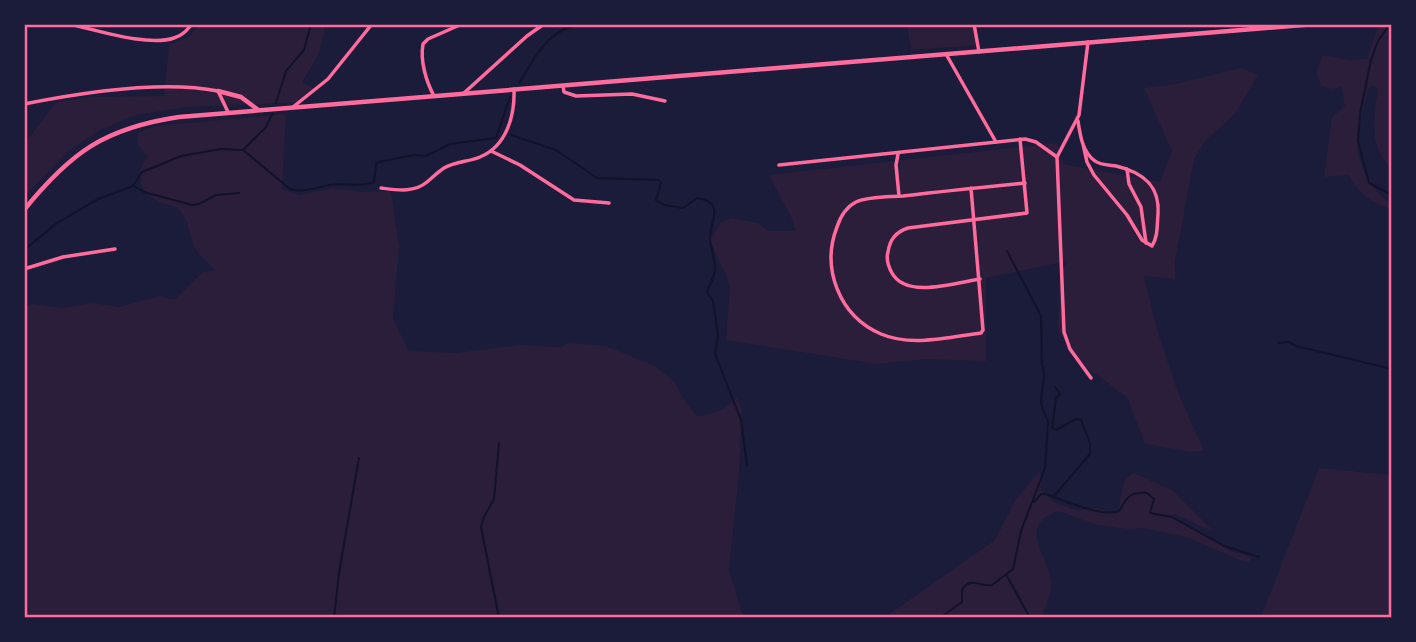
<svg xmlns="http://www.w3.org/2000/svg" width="1416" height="642" viewBox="0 0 1416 642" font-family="Rubik,sans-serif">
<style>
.green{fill:#2a1e3b}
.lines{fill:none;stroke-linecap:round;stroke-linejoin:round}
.stream{stroke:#12122b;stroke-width:2}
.minor{stroke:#ff6b9d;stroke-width:3.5}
.secondary{stroke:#ff6b9d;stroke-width:4.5}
.neatline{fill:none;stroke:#ff6b9d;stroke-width:2.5}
</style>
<rect width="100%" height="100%" fill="#1b1b3a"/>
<g class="green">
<polygon points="199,25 326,25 318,56 302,82 316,90 303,100 305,102 187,107 136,115 100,130 68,151 25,196 25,143 56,102 91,97 164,96 169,45 190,36"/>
<polygon points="907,25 974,25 979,45 911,50"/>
<path d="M1378,26H1391V168C1368,145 1374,119 1378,89L1373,85L1368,89C1365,106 1357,126 1357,143C1358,166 1371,192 1391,203V209C1373,203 1358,194 1349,175L1324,177L1332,117L1345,106L1341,87L1331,89L1321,86L1316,72L1323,55L1350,60L1367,59Z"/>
<polygon points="1241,68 1258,75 1235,114 1205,141 1194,159 1175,262 1175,279 1144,276 1159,336 1177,390 1204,451 1192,452 1145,444 1127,397 1086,367 1062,338 1058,328 1059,287 1060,273 1068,261 986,278 986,361 926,359 877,364 726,340 730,285 710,240 721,222 731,218 759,223 768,231 795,231 793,221 769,175 1057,143 1063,164 1160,182 1172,151 1144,88 1176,84"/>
<path d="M286,114L282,189L300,195L333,188L361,192L391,191L399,247L393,319L409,351L456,353L519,345L561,347L569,343L606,346L655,366L675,382L684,400L697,416C715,414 725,410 737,397L742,410L739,472L729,570L743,617H25L24,307L32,304L63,308L93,303L119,307L160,296L174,300L203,272L215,271C209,263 198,255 194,246C189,233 189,220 179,210C174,204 166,205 159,202C140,193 133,172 148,157L138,145V132L157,126Z"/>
<polygon points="1319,468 1391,475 1391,617 1261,617"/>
<path d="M1040,471L1041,490L1055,503L1077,510L1097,508L1108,512H1117C1123,499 1119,479 1134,473L1173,491L1213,531L1174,514L1171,518L1207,536L1231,551L1248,556L1251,559L1249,562L1239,560L1190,538L1143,528L1128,529L1097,525L1059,511C1013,525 1053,560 1051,586C1051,596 1044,606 1043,617C1029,618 1014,614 1001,618L885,617L995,540L1016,499Z"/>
</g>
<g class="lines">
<g class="stream">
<polyline points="1390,24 1378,41 1371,60 1360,114 1358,141 1369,183 1392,195"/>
<path d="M519,83C531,65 541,41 563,30C568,28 574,27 579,24"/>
<polyline points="276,103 286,71 304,50 311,24"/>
<path d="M511,135L556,150L597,178L659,180L661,183L656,200L664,205L683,208L697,198C726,202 710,221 710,237C710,248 716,260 715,271C714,278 709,285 707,292L713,301L718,335L715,354L741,420L747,466"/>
<polyline points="244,149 266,127 272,114"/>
<polyline points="134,186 144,192 192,205 199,204 216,195 239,193"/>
<path d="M24,250L57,223L98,199L133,186L142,172L181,156L221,149L243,150L290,189C302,193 316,188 329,185C344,182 359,188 374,182L376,164L379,162L414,155L426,156L450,144L496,138L510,97"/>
<polyline points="1278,343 1289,342 1296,346 1392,369"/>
<polyline points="499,443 494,499 484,517 481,527 499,618"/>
<polyline points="1054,496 1090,454 1090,443 1081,420 1076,419 1056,430 1052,428 1056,398 1060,394 1055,387"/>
<path d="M1034,502L1041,494H1046C1063,500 1102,518 1119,511C1127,498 1129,491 1147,493L1154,499L1150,513L1172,517L1224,546L1259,557"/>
<polyline points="1007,576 1030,618"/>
<polyline points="334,618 339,573 359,458"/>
<path d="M940,618L962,602V590C970,576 980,587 992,585L1013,569L1021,531L1045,468L1048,423C1047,415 1041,409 1041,401C1041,388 1047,377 1042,365L1041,316L1007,251"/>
</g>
<g class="minor">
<path d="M69,24C97,30 148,47 174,38C182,36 187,30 192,24"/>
<polyline points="974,24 979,52"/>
<polyline points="1088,42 1079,115 1057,157 1064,332 1070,349 1091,378"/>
<polyline points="946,54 996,142"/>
<polyline points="563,86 564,92 576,96 632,94 665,101"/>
<polyline points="464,93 527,36 544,24"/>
<path d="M434,96C426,81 420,61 423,44L428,39L462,24"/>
<path d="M24,104C79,93 163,80 218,91L228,112"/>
<polyline points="293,107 328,79 372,24"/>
<path d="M1078,121C1080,134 1082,152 1095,161C1100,165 1109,165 1116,166C1142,172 1160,185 1158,214C1157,225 1158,237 1152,246L1142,240L1127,215L1094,175L1087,162L1083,144"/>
<polyline points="491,151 520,165 574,200 609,203"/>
<polyline points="898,154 896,165 899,196"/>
<polyline points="779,165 1025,139 1036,142 1057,157"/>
<polyline points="1127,169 1129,184 1141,207 1146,243"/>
<path d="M381,188C397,190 414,193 427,182C433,177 438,172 444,168C456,161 469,162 480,157C507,146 515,115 514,89"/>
<path d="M971,188L983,330L981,333C950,337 911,347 881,334C839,316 821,268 837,227C840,218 846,207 856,202C869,196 889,197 903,196C944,191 984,187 1025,183"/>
<polyline points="24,269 63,257 115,249"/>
<path d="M980,279C955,283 906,299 892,273C888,266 886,259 888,252C890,239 896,232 908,228L1027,213L1020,139"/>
</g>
<g class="secondary">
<polyline points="218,91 241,97 257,109"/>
<path d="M24,210C71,152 105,128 179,117L1315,24"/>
</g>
</g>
<rect width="1416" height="642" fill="none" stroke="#1b1b3a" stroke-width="52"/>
<rect x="26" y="26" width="1364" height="590" class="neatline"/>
</svg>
